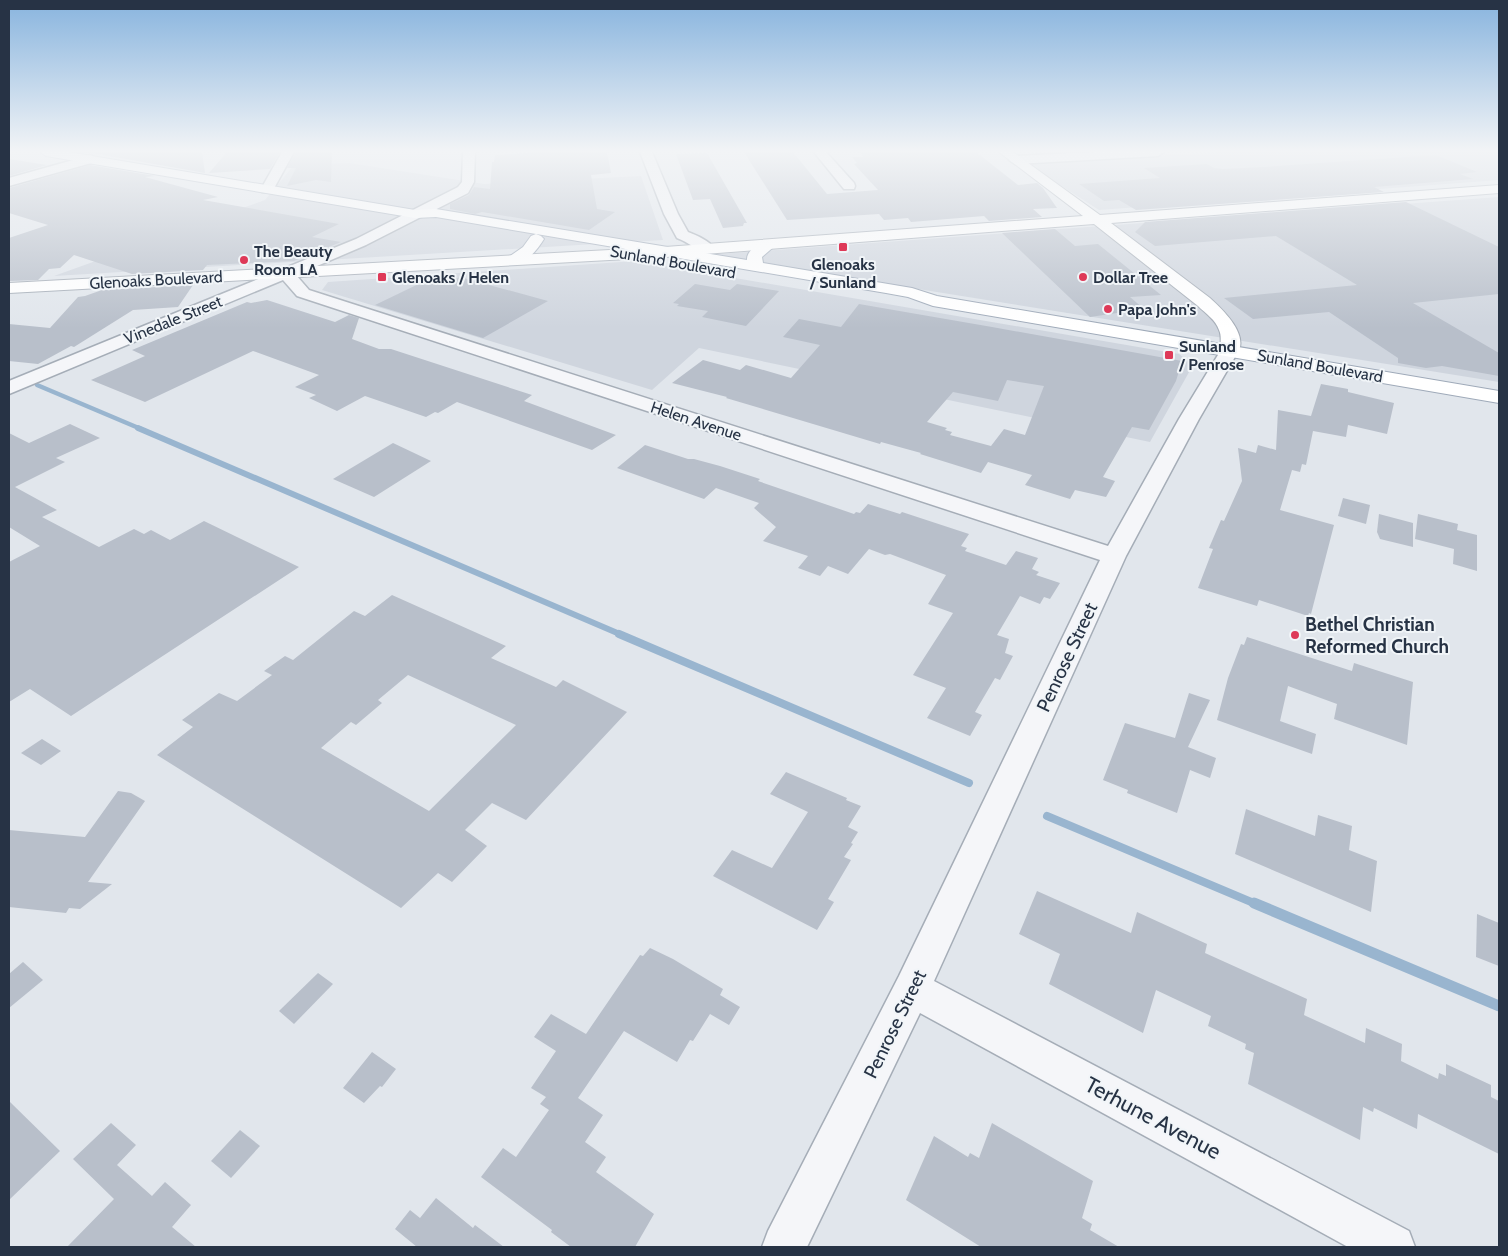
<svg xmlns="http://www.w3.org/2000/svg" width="1508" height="1256" viewBox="0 0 1508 1256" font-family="Cabin,sans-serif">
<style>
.built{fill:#cfd5de}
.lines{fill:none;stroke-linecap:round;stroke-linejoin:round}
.stream-far3{stroke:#99b5cf;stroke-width:4.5}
.stream-far2{stroke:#99b5cf;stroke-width:6}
.stream-far1{stroke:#99b5cf;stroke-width:8}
.stream{stroke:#99b5cf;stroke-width:11}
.building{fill:#b8bfca;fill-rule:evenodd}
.street-casing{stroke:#a5adb7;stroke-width:3}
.secondary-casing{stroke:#a5adb7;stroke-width:2}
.primary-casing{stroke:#9faab9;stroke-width:2}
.street{fill:#f5f6f9;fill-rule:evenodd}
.secondary{fill:#fff;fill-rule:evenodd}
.primary{fill:#fff;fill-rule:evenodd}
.poi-dot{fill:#de3958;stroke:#f1f5f8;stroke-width:2}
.labels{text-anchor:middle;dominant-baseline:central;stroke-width:4;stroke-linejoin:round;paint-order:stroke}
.far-poi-label{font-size:16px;font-weight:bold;fill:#273345;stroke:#f1f5f8;text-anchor:start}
.far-street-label{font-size:16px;fill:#273345;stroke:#f1f5f8}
.poi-label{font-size:19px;font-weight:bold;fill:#273345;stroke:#f1f5f8;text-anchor:start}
.street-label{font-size:19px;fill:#273345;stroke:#f1f5f8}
.near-street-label{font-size:22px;fill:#273345;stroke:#f1f5f8}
</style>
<rect width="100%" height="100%" fill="#e1e6ec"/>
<g class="built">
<polygon points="1221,152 1499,152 1499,180 1099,210 1029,165 1029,161 1120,155 1125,158"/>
<polygon points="349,163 484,184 641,176 663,240 54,276 265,200 294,165"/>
<polygon points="1499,197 1499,382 706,255"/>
<polygon points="636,261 1179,354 1193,365 1150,442 699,348 652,390 322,290 328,282"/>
</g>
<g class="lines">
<polyline class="stream-far3" points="37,385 141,429"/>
<polyline class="stream-far2" points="138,428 622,635"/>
<g class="stream-far1">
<polyline points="619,634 969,783"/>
<polyline points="1047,816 1256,904"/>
</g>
<polyline class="stream" points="1254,903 1499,1006"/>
</g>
<g class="building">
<polygon points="79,152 202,152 205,173 92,153"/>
<polygon points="227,152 280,152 270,169 209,173"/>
<polygon points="296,152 332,152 331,182 316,180 287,186 296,168 287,168"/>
<polygon points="540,152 607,152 611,173 591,175 597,209 615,212 589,230 482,212 475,214 450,209 450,204 469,195 474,187 490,189 492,162 494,162 495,155"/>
<polygon points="744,152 793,152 827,194 878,190 854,164 857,163 852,157 863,157 860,152 976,152 1018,185 1037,183 1043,188 1057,208 1033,209 1042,217 989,221 984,216 911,222 908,218 884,220 879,214 787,220"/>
<polygon points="707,153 747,223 744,223 743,226 723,228 710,199 693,200 676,154"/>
<polygon points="1436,155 1477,172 1460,174 1473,179 1374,187 1384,192 1136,210 1119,200 1104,201 1079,184 1160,178 1144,168 1207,164 1214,168 1223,169 1264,167"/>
<polygon points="9,159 47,165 9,176"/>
<polygon points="90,165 155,176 145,177 218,197 203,200 339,224 312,237 341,242 294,261 207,265 203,270 132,274 74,255 60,268 49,269 38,280 9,281 9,238 48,225 9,213 9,188"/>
<polygon points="1406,202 1499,247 1499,294 1413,303 1499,353 1499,376 1442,366 1426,368 1398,363 1398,358 1329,312 1253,319 1224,298 1357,285 1276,236 1155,246 1135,232 1145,222"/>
<polygon points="1055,229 1075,246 1098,244 1161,295 1130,297 1144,309 1090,317 1002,233"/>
<polygon points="460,277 548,301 483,338 375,305 431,278 450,282"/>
<polygon points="695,284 730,290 737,284 779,291 746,326 702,317 708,311 677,306 679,304 673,303"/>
<polygon points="193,285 178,307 133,310 74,347 71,346 38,364 9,361 9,324 50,328 78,297 85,296 102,290"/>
<polygon points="267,300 335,322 349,315 359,318 352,339 379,349 391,349 532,395 524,401 616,435 592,450 457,402 438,413 435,412 426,417 365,396 337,411 309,398 316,395 295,387 319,375 253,351 145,402 91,380 145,356 132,350 247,302 251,303"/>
<path d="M859,304L992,327L1182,361L1176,381L1149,430L1132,427L1103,477L1115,481L1106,497L1075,490L1070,499L1025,485L1032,475L988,462L981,473L920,454L921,453L881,442L880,444L726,398L727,397L672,383L703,360L740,370L746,365L791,378L820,345L783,337L799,319L841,327ZM1007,380L1044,386L1025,435L1004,429L991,446L950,435L952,432L945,430L947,428L927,422L953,392L998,401Z"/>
<polygon points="1321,384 1348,389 1348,392 1394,403 1387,434 1348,425 1346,437 1313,431 1306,465 1302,464 1300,472 1292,470 1280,510 1334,525 1311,614 1309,613 1308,616 1259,600 1257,606 1198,588 1213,549 1209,548 1221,520 1224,521 1242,481 1238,448 1256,453 1258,445 1276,450 1278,410 1311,416"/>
<polygon points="70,424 100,438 56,458 65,462 15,487 57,510 42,517 99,547 134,529 144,534 151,530 170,540 204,521 299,567 71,716 30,689 9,702 9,562 40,546 9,527 9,433 29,443"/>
<polygon points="393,443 431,461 374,497 333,479"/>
<polygon points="645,445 688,459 694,459 720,466 760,479 758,481 854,514 856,512 860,513 868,504 900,514 902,512 969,534 961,546 967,548 965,551 1006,565 1016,551 1038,558 1032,569 1039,572 1036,575 1060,583 1050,599 1044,597 1040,604 1020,596 997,635 1009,639 1005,653 1013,656 1000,680 995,678 975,712 982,715 970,736 927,718 946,688 913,675 953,613 928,604 946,575 890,554 885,555 869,549 848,574 828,566 820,576 798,568 808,556 763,541 776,527 754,508 759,503 716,488 704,499 617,468"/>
<polygon points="1343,498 1370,505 1366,524 1338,516"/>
<polygon points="1379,514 1413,523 1413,547 1380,539 1377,532"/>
<polygon points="1418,514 1458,524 1457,530 1477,535 1477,571 1453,564 1454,549 1415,539"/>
<path d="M392,595L506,646L491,658L556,687L563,680L627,712L526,820L492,803L465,830L487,846L452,882L438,873L401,908L157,755L193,727L182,720L219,693L237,701L272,675L264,671L285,656L293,660L354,611L365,616ZM408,675L516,725L429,811L321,748L351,722L356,725L382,703L378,700Z"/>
<polygon points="1247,637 1352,671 1354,663 1413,682 1407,745 1334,719 1337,704 1288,686 1280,721 1316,734 1312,754 1217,720 1228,678 1241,644 1244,645"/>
<polygon points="1189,693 1210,700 1188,747 1216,758 1210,778 1190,770 1177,813 1127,793 1128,790 1103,780 1125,723 1175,738"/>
<polygon points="42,739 61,751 41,765 21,753"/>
<polygon points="786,772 847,798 846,800 861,806 848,827 858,832 851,843 853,844 844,857 851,860 828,899 834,902 817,930 713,876 732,850 772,868 808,812 770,794"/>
<polygon points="118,791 131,793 145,801 88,882 112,884 80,909 69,908 66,913 9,907 9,830 85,837"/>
<polygon points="1246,809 1315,836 1318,815 1352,826 1349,850 1377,861 1371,912 1235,854"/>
<polygon points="1037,891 1131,933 1137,912 1207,944 1205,953 1307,999 1304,1015 1306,1016 1365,1043 1366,1028 1402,1044 1401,1061 1438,1079 1439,1073 1446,1076 1446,1064 1491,1085 1491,1097 1499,1101 1499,1154 1418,1114 1417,1129 1374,1108 1373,1112 1363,1107 1360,1140 1248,1084 1254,1053 1245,1049 1246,1044 1208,1026 1211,1016 1156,990 1143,1033 1049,984 1060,954 1019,934"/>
<polygon points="1477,914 1499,923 1499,966 1476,957"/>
<polygon points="650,948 673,959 723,989 720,995 740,1007 729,1025 710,1014 693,1041 690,1040 677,1062 624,1031 578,1098 603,1115 585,1142 606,1157 596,1172 654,1214 635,1247 571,1247 551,1232 552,1230 481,1177 503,1148 516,1157 549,1110 540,1104 546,1097 531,1088 556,1051 534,1037 551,1014 586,1034 640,955 643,956"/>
<polygon points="23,962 43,980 9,1008 9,974"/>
<polygon points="318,973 333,984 294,1024 279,1011"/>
<polygon points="372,1052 396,1069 382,1087 380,1086 364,1103 343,1088"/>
<polygon points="9,1101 60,1151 9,1200"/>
<polygon points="111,1123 136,1145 117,1165 152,1196 165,1182 191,1205 172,1227 196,1247 67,1247 114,1199 73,1159"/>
<polygon points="992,1123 1093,1181 1082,1218 1092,1224 1090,1230 1119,1247 981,1247 906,1200 934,1136 968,1157 970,1153 979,1158"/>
<polygon points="240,1130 260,1146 231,1178 211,1161"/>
<polygon points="436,1198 473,1228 475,1225 504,1247 417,1247 395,1229 410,1210 420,1218"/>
</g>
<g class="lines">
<defs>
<g id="street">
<polygon points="282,152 294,152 272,192 262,192 261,189"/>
<polygon points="463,152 475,152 474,182 468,193 366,245 296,275 309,290 1108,546 1179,419 1221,350 1224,346 1230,345 1236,346 1239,350 1199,419 1126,556 934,981 1409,1231 1415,1247 1348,1247 920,1013 807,1247 762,1247 768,1231 899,976 1100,560 297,296 283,280 9,394 9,381 356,239 458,187 462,182"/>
<path d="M640,152H652L678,214L688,232C698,236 708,240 715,249L713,252C702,255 689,242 677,238L664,214Z"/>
<polygon points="814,152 826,152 854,183 855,186 854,189 844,189"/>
<polygon points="1095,152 1164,152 1158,156 1015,164 1009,160 1015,156"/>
<polygon points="91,155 97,159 95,162 9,186 9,178"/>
</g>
<path id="secondary" d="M999,152H1013L1100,215L1499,185V193L1111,223L1210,298C1223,310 1250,335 1237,354L1230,356L1223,354C1218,347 1223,338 1219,330C1216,320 1205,313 1198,306L1094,224L665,257L9,293V283L665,247L1083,216Z"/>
<g id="primary">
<path d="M40,152H68L415,210L436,209L747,260C746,249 765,238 774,241L777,244L762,257L763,263L912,288L937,296L1499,391V403L933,306L908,297L886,293L436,217L415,218L46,156Z"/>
<path d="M536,234L541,236L544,239C536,252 522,269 505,264L503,261L523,247L531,236Z"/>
</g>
</defs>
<use href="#street" class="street-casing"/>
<use href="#secondary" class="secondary-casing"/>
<use href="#primary" class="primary-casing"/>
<use href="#street" class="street"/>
<use href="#secondary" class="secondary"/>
<use href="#primary" class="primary"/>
</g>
<linearGradient id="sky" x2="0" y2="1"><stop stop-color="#88b4de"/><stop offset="0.46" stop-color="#f2f4f6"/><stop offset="1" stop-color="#f2f4f6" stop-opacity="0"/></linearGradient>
<rect width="1508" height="328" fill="url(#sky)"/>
<g class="poi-dot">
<rect x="838" y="242" width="10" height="10" rx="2.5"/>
<circle cx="244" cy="260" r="5"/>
<rect x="377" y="272" width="10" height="10" rx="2.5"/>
<circle cx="1083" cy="277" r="5"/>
<circle cx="1108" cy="309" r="5"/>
<rect x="1164" y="350" width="10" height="10" rx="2.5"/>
<circle cx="1295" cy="635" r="5"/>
</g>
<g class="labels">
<g class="far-poi-label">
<text x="254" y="251">The Beauty<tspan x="254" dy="18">Room LA</tspan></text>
<text x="843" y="264" text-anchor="middle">Glenoaks<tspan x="843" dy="18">/ Sunland</tspan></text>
<text x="392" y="277">Glenoaks / Helen</text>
<text x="1093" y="277">Dollar Tree</text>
<text x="1118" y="309">Papa John's</text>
<text x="1179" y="346">Sunland<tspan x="1179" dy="18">/ Penrose</tspan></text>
</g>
<g class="far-street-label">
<text transform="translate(673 262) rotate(10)">Sunland Boulevard</text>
<text transform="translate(156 280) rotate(-3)">Glenoaks Boulevard</text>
<text transform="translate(173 320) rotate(-22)">Vinedale Street</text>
<text transform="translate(1320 366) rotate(10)">Sunland Boulevard</text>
<text transform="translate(696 421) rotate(18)">Helen Avenue</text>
</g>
<g class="poi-label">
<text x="1305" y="624">Bethel Christian<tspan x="1305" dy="22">Reformed Church</tspan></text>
</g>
<g class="street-label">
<text transform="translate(1067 657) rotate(-65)">Penrose Street</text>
<text transform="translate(895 1024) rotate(-64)">Penrose Street</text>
</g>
<g class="near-street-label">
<text transform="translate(1153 1118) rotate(28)">Terhune Avenue</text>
</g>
</g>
<rect width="1508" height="1256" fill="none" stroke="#273345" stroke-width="20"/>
</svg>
